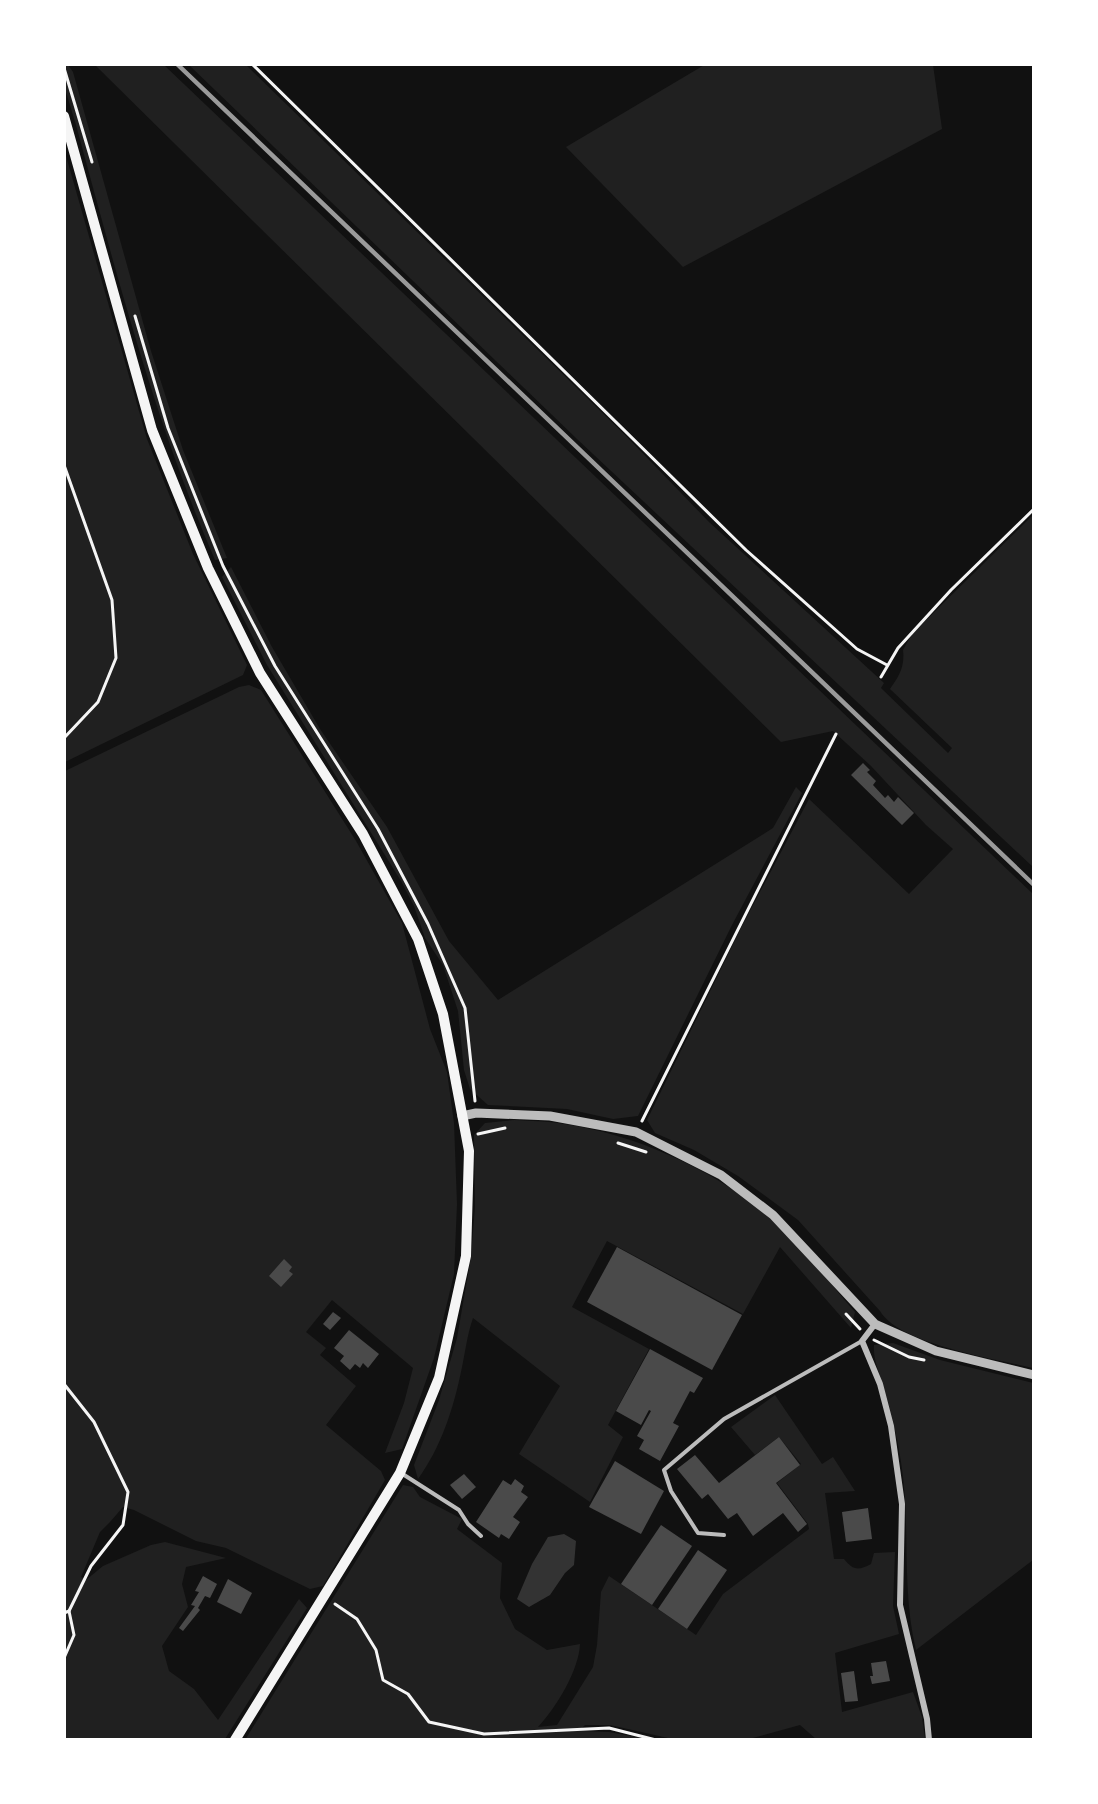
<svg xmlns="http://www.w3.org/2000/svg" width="1098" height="1804" viewBox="0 0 1098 1804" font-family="Poppins,sans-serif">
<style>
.green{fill:#202020}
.water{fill:#333}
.building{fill:#4a4a4a}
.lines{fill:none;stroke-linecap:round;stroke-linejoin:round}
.path{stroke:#f5f5f5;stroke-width:3}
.service{stroke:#bcbcbc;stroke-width:4}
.minor{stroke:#bcbcbc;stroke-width:6}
.tertiary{stroke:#bcbcbc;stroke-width:9}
.secondary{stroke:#f5f5f5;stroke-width:10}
.rail{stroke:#9a9a9a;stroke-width:4.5}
</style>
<rect width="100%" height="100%" fill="#111"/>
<g class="green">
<polygon points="706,64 933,65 942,129 683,267 566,147"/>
<path d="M64,65H68L73,72L151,351L183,450L227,558L215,560C154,420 116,272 76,125L65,89Z"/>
<path d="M95,65H164L1033,894V1368C996,1359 899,1344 880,1311L798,1220L738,1176L694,1150L655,1133L647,1120L741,928L809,799L909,894L953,849L926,825L871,766L833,731L781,742Z"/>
<path d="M189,65H246L626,436L709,522L884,683L881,688L948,753L952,748L890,689C899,676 905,667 903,650L912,634L1033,515V867L577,439Z"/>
<polygon points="64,149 147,439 193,554 247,665 243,675 65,762"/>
<polygon points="231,567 272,647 320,729 387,827 449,941 498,1000 773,828 796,787 802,793 732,925 638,1116 613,1119 567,1109 488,1105 470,1089 464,1070 458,1011 443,965 425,938 414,906 401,881 267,665 222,577"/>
<polygon points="249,685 261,690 356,841 402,923 430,1029 447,1072 454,1123 457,1204 454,1274 434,1358 402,1449 385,1453 404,1403 413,1368 332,1300 306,1332 326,1348 320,1355 356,1386 326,1425 381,1471 385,1480 323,1586 310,1589 226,1548 196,1541 134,1510 123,1507 110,1522 100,1532 81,1577 86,1580 103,1566 151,1545 165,1542 226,1558 186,1567 182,1584 188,1607 162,1646 169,1671 194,1689 218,1720 299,1599 307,1608 225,1739 65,1740 65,771 239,687"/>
<path d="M514,1120C531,1121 548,1121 564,1124C642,1135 735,1179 790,1236C813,1260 833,1287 855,1312L851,1328L780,1247L743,1314L607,1241L572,1307L649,1349L608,1425L623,1437L590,1502L519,1454L560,1386L473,1318C467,1335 465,1354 461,1372C453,1410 441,1447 418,1479L414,1465L439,1400L457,1338L471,1257L475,1207L474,1135L485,1123Z"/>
<path d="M893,1343L940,1360L1033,1383V1560L916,1650C901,1588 911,1524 901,1462C897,1436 891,1410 883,1385C879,1371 873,1360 874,1345Z"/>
<path d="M775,1395L822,1464L833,1457L855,1491L825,1493L834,1559H844C853,1570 858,1571 871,1564L874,1553L895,1552L893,1606L899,1634L835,1653L842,1712L913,1692L922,1717L925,1739H816L800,1725L749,1739L677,1740L610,1725H585L579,1731L609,1732L647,1739L245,1740L403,1485L413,1487L420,1497L462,1519L457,1529L502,1563L500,1598L515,1629L547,1650L580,1644C579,1670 556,1708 538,1727L557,1725L593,1667L597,1645L601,1592L609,1576L696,1635L723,1594L809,1529L808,1524L777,1483L801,1464L779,1437L755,1455L731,1427Z"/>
</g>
<polygon class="water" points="564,1534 576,1541 574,1565 565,1573 550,1595 529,1607 517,1599 532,1564 548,1537"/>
<g class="building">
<polygon points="863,763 870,770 867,772 876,781 873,785 885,798 888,795 894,802 898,797 914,813 902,825 851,775"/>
<polygon points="617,1247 742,1315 712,1370 587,1302"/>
<polygon points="284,1259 292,1267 289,1271 293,1274 281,1287 269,1276"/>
<polygon points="333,1312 341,1318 330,1330 323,1324"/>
<polygon points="349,1330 379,1354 368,1368 363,1363 360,1368 355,1364 350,1370 340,1361 344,1356 334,1348"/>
<polygon points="650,1349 703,1378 694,1393 690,1391 673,1423 679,1426 660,1461 639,1449 644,1440 637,1436 651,1411 649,1410 641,1425 616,1411"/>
<polygon points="779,1437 800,1465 776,1483 807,1524 798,1532 783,1513 753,1536 737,1513 728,1519 708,1494 702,1499 677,1469 695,1455 719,1483"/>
<polygon points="615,1461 664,1491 641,1534 589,1507"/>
<polygon points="464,1474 476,1487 462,1499 450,1485"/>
<polygon points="515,1479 524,1486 521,1492 528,1497 513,1517 520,1522 509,1539 501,1534 499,1538 476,1522 503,1480 511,1485"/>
<polygon points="868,1508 872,1539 846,1542 842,1512"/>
<polygon points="661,1525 692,1546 652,1605 621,1584"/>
<polygon points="698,1550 727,1570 687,1629 658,1609"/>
<polygon points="203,1576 217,1584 210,1598 205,1596 198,1608 200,1610 183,1631 179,1628 195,1606 191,1605 199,1592 195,1591"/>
<polygon points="228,1579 252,1593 241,1614 217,1602"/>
<polygon points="886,1661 890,1681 872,1684 870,1676 873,1676 871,1663"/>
<polygon points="854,1671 858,1701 845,1702 841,1673"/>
</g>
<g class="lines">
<g class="path">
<polyline points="252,64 746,550 857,649 887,665"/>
<polyline points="64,68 92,162"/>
<polyline points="135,316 168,428 223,566 275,666 378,829 428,924 465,1008 475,1101"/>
<polyline points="64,465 112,600 116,658 98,702 64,738"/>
<polyline points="881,677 898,648 951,590 1034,509"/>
<polyline points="642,1121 836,734"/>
<polyline points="478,1134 505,1128"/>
<polyline points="618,1143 646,1152"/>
<polyline points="846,1314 860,1329"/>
<polyline points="874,1340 909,1357 924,1360"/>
<polyline points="64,1384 94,1422 128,1492 123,1525 91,1566 69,1611 64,1613"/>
<polyline points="335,1604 357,1619 376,1650 383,1680 408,1694 429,1722 484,1734 609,1728 656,1740"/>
<polyline points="64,1658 74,1635 69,1611"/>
</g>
<g class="service">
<polyline points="401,1473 459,1510 468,1524 481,1536"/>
<polyline points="724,1535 698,1533 671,1491 664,1470 724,1419 862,1341"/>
</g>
<polyline class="minor" points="875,1324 862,1341 880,1384 891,1426 902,1504 900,1605 927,1719 929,1740"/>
<polyline class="tertiary" points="462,1116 476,1113 550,1116 636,1132 721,1175 773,1215 875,1324 936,1351 1034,1375"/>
<polyline class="secondary" points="64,116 152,430 208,568 260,673 363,834 418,939 443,1014 469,1151 466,1256 439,1378 400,1473 235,1740"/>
<polyline class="rail" points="177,64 1034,885"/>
</g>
<rect width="1098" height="1804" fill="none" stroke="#ffffff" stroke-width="132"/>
</svg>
